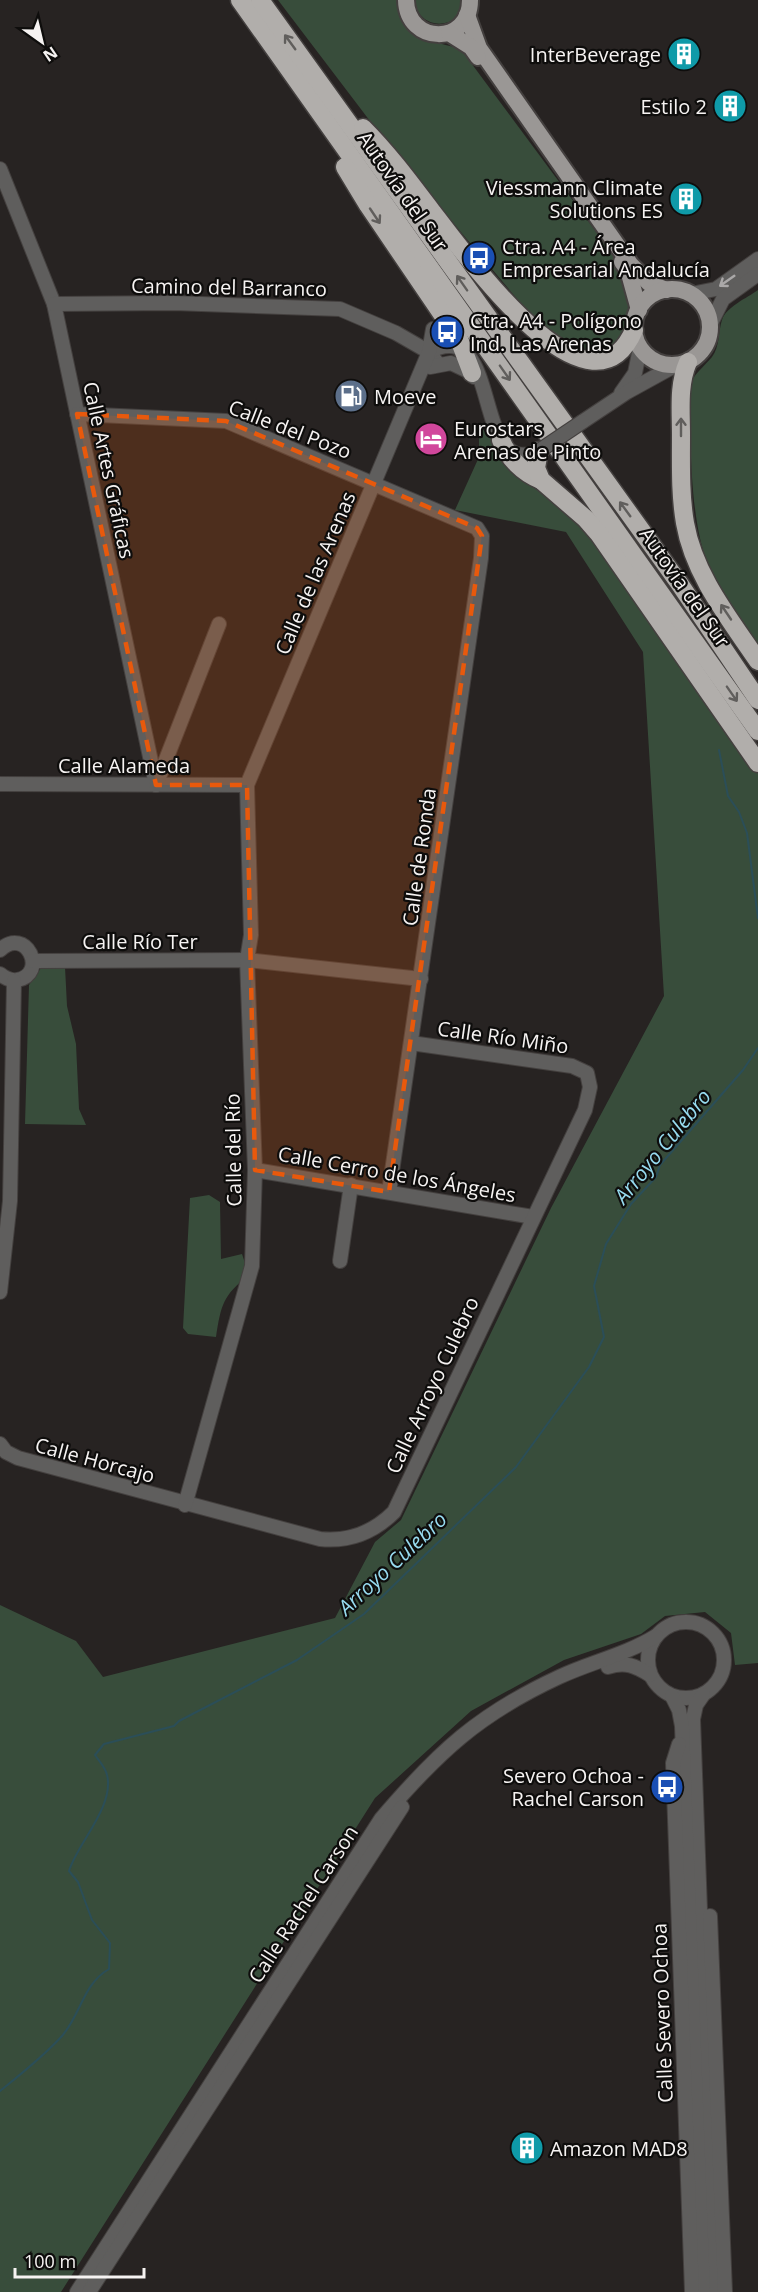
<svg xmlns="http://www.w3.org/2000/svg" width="758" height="2292" viewBox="0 0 758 2292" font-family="'Open Sans',sans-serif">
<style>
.green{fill:#384d3b}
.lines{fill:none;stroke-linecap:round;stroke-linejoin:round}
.stream{stroke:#2b4e58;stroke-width:2}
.minor-casing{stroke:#44403f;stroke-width:16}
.major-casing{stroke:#44403f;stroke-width:20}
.highway-casing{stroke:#44403f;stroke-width:21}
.minor{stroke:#5f5e5d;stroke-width:14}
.major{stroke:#9a9795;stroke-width:16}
.highway{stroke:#b1aeab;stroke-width:18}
.minor-bridge-casing{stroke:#44403f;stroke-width:16;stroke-linecap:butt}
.minor-bridge{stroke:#5f5e5d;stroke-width:14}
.oneway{stroke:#605e5c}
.oneway2{stroke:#aaa8a8}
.marked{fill:#e8590c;fill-opacity:0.2;stroke:#e8590c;stroke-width:4.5;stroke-dasharray:12 8;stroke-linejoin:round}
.labels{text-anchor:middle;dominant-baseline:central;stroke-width:4.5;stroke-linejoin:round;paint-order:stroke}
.poi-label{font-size:20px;fill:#f6f3f2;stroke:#0e0d0c;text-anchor:start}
.street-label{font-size:20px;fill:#f6f3f2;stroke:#0e0d0c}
.water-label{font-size:21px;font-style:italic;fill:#97dbef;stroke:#0e0d0c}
</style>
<rect width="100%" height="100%" fill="#272322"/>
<g class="green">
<path d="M278,0H397C395,34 434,43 460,48L614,256C623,279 639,315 623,339C620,345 609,349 604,353L570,348L533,318L392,150Z"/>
<path d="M415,0H465C462,31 417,32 415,0Z"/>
<path d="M758,290V647C740,621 720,594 708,564C689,519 691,437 689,387C694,373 703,368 712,357C720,346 718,332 722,320C726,307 747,298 758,290Z"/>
<polygon points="479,425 527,478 580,518 758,773 758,1663 735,1665 731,1633 705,1612 665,1616 641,1634 564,1660 471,1711 375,1798 61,2292 0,2292 0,1605 76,1641 103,1677 335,1618 375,1542 401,1520 551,1208 664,996 643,652 566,532 455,510 479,457"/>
<polygon points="65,967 67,1006 76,1044 79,1109 86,1125 25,1124 29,985 41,968"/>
<path d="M209,1195L220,1202L221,1259L242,1254L249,1275C223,1295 221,1305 216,1337L188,1334L183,1328L190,1198Z"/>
</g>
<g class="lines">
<g class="stream">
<polyline points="719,750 728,796 739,812 747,833 758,918"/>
<path d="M0,2091C21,2074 44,2056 62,2036C81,2014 83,1984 109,1969L110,1943L92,1920L78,1882L69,1871C77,1844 115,1806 107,1775C106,1768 99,1761 95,1755L104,1744L174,1726L179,1721L297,1660L364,1614L516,1467L589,1367L604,1337L594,1286L606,1244L631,1204L656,1177L660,1165L743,1070L758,1048"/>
</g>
<defs>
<g id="minor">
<polyline points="0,169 54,304 156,785"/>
<polyline points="691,294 716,289 758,259"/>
<polyline points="54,304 174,303 340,309 396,333 429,352 438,364"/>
<polyline points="710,325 723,299 758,274"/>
<path d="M429,352C504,313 470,482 539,451"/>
<polyline points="430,367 451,363 472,373 474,377"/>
<polyline points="621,393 635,373 640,348"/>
<polyline points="77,414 226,421 477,528 482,536 481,558 389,1192"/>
<polyline points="582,422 627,392 676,365"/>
<polyline points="0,784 247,785"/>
<polyline points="156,785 219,624"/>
<path d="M0,950C26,925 49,974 17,980C10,981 5,978 0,974"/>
<polyline points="33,961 247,960 421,979"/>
<polyline points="255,1170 533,1217"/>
<polyline points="340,1261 351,1185"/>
<polyline points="0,1292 10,1201 14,981"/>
<path d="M0,1444L6,1452L18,1458L320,1539C349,1542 374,1532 394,1512L585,1110L590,1087L587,1073L572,1066L411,1043"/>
<polyline points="185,1505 252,1266 255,1170 247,960 251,935 247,785 429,352 433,329"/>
<circle cx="686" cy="1660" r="38"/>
<path d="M608,1667C625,1661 636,1666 650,1675"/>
<polyline points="703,1695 696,1705 693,1719 714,2292"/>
<polyline points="672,1696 679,1710 682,1726 703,2292"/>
<polyline points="679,1744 673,1763 692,2292"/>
<polyline points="710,1916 725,2292"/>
<path d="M77,2292L381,1819C438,1752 479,1714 559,1677C591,1662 625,1655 656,1636"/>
<polyline points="89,2292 402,1807"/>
</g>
<g id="major">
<path d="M406,0C407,45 470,46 470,0"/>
<polyline points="467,15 479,48 631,265 649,283 666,290"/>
<polyline points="449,33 471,47 478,57"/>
<polyline points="622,262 628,270 639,310"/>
<circle cx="672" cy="327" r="38"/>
</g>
<g id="highway">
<polyline points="240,0 758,731"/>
<polyline points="260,0 679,583 758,700"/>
<path d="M363,128C389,154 411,184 433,213C463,251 590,432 634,330"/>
<polyline points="345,167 368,205 459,339 472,373"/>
<path d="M688,362C678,385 681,410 681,435C681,464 680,494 685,523C694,575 729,618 758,661"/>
<path d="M501,440C508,458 523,473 541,480"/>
<polyline points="539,451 536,468 541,480 586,519 599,534 758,763"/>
</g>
</defs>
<use href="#minor" class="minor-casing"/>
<use href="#major" class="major-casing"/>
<use href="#highway" class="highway-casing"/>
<use href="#minor" class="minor"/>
<use href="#major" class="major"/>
<use href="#highway" class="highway"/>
<defs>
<polyline id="minor-bridge" points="539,451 582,422"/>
</defs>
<use href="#minor-bridge" class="minor-bridge-casing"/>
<use href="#minor-bridge" class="minor-bridge"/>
</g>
<defs><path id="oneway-shaft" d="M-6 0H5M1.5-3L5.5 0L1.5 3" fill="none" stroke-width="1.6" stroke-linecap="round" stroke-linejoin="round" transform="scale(1.5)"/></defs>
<g class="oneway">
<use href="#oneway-shaft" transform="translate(290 42) rotate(-126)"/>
<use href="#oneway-shaft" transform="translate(375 216) rotate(56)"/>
<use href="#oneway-shaft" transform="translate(462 283) rotate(-125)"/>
<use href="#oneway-shaft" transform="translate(505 373) rotate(55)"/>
<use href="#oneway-shaft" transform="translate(681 427) rotate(-90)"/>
<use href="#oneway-shaft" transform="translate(625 509) rotate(-126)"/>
<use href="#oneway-shaft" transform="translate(726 612) rotate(-124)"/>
<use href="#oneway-shaft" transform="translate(732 694) rotate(55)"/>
</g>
<use class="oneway2" href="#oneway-shaft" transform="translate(727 281) rotate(145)"/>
<path class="marked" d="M77,414L226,421L477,528L482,536L389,1192L255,1170L247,785H156Z"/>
<defs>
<symbol id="building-disc" viewBox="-11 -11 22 22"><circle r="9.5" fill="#0f9aa8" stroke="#0e0d0c"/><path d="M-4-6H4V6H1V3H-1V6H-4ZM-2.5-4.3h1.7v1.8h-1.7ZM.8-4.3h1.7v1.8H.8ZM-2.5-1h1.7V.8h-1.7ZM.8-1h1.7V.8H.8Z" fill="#fff"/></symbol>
<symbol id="bus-disc" viewBox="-11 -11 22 22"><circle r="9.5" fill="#1a4fb4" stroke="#0e0d0c"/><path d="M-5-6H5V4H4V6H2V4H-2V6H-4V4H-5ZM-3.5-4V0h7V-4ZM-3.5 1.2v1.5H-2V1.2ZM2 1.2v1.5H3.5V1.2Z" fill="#fff"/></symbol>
<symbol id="fuel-disc" viewBox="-11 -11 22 22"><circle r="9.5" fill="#5c6f8a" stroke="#0e0d0c"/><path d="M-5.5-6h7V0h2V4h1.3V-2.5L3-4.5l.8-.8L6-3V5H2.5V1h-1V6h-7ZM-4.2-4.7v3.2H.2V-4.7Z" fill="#fff"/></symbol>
<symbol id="hotel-disc" viewBox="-11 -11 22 22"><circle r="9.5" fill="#d1479c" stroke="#0e0d0c"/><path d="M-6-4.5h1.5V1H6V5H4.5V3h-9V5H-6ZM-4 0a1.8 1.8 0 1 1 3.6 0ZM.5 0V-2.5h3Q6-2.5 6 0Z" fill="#fff"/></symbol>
</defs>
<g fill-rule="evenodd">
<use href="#building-disc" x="665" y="35" width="38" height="38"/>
<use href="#building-disc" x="711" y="87" width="38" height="38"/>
<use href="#building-disc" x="667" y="180" width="38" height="38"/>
<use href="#bus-disc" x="460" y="239" width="38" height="38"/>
<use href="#bus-disc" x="428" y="313" width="38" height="38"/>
<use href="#fuel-disc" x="332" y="377" width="38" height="38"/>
<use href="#hotel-disc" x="412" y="420" width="38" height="38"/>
<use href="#bus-disc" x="648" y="1768" width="38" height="38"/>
<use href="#building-disc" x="508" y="2129" width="38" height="38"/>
</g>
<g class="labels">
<g class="poi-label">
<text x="661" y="54" text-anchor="end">InterBeverage</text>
<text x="707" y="106" text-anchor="end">Estilo 2</text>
<text x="663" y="187" text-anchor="end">Viessmann Climate<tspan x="663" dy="23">Solutions ES</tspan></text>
<text x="502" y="246">Ctra. A4 - Área<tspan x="502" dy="23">Empresarial Andalucía</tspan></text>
<text x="470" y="320">Ctra. A4 - Polígono<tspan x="470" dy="23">Ind. Las Arenas</tspan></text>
<text x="374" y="396">Moeve</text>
<text x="454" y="428">Eurostars<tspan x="454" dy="23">Arenas de Pinto</tspan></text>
<text x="644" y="1775" text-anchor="end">Severo Ochoa -<tspan x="644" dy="23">Rachel Carson</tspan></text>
<text x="550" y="2148">Amazon MAD8</text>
</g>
<g class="street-label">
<text transform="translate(403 191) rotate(55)">Autovía del Sur</text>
<text transform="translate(229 287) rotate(1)">Camino del Barranco</text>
<text transform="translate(290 429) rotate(21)">Calle del Pozo</text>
<text transform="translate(109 470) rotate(78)">Calle Artes Gráficas</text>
<text transform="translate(315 573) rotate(-67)">Calle de las Arenas</text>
<text transform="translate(685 587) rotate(55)">Autovía del Sur</text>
<text x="124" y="765">Calle Alameda</text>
<text transform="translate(419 857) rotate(-82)">Calle de Ronda</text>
<text x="140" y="941">Calle Río Ter</text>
<text transform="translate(503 1037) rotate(8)">Calle Río Miño</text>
<text transform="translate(233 1150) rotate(-91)">Calle del Río</text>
<text transform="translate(397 1174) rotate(10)">Calle Cerro de los Ángeles</text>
<text transform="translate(432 1385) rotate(-65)">Calle Arroyo Culebro</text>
<text transform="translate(95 1460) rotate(15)">Calle Horcajo</text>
<text transform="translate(303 1904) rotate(-57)">Calle Rachel Carson</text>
<text transform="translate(662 2013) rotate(-92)">Calle Severo Ochoa</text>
</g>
<g class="water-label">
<text transform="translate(662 1146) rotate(-51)">Arroyo Culebro</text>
<text transform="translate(392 1563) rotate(-43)">Arroyo Culebro</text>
</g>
</g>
<g transform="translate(42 42) rotate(146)" stroke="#0e0d0c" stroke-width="4.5" paint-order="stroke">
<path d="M0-4.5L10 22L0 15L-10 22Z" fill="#f6f3f2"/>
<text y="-9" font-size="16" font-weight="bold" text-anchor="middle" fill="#f6f3f2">N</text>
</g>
<path d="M15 2268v9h129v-9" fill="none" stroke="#f6f3f2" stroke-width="3"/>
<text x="24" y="2268" font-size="18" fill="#f6f3f2" stroke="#0e0d0c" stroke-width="4.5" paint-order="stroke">100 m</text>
</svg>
